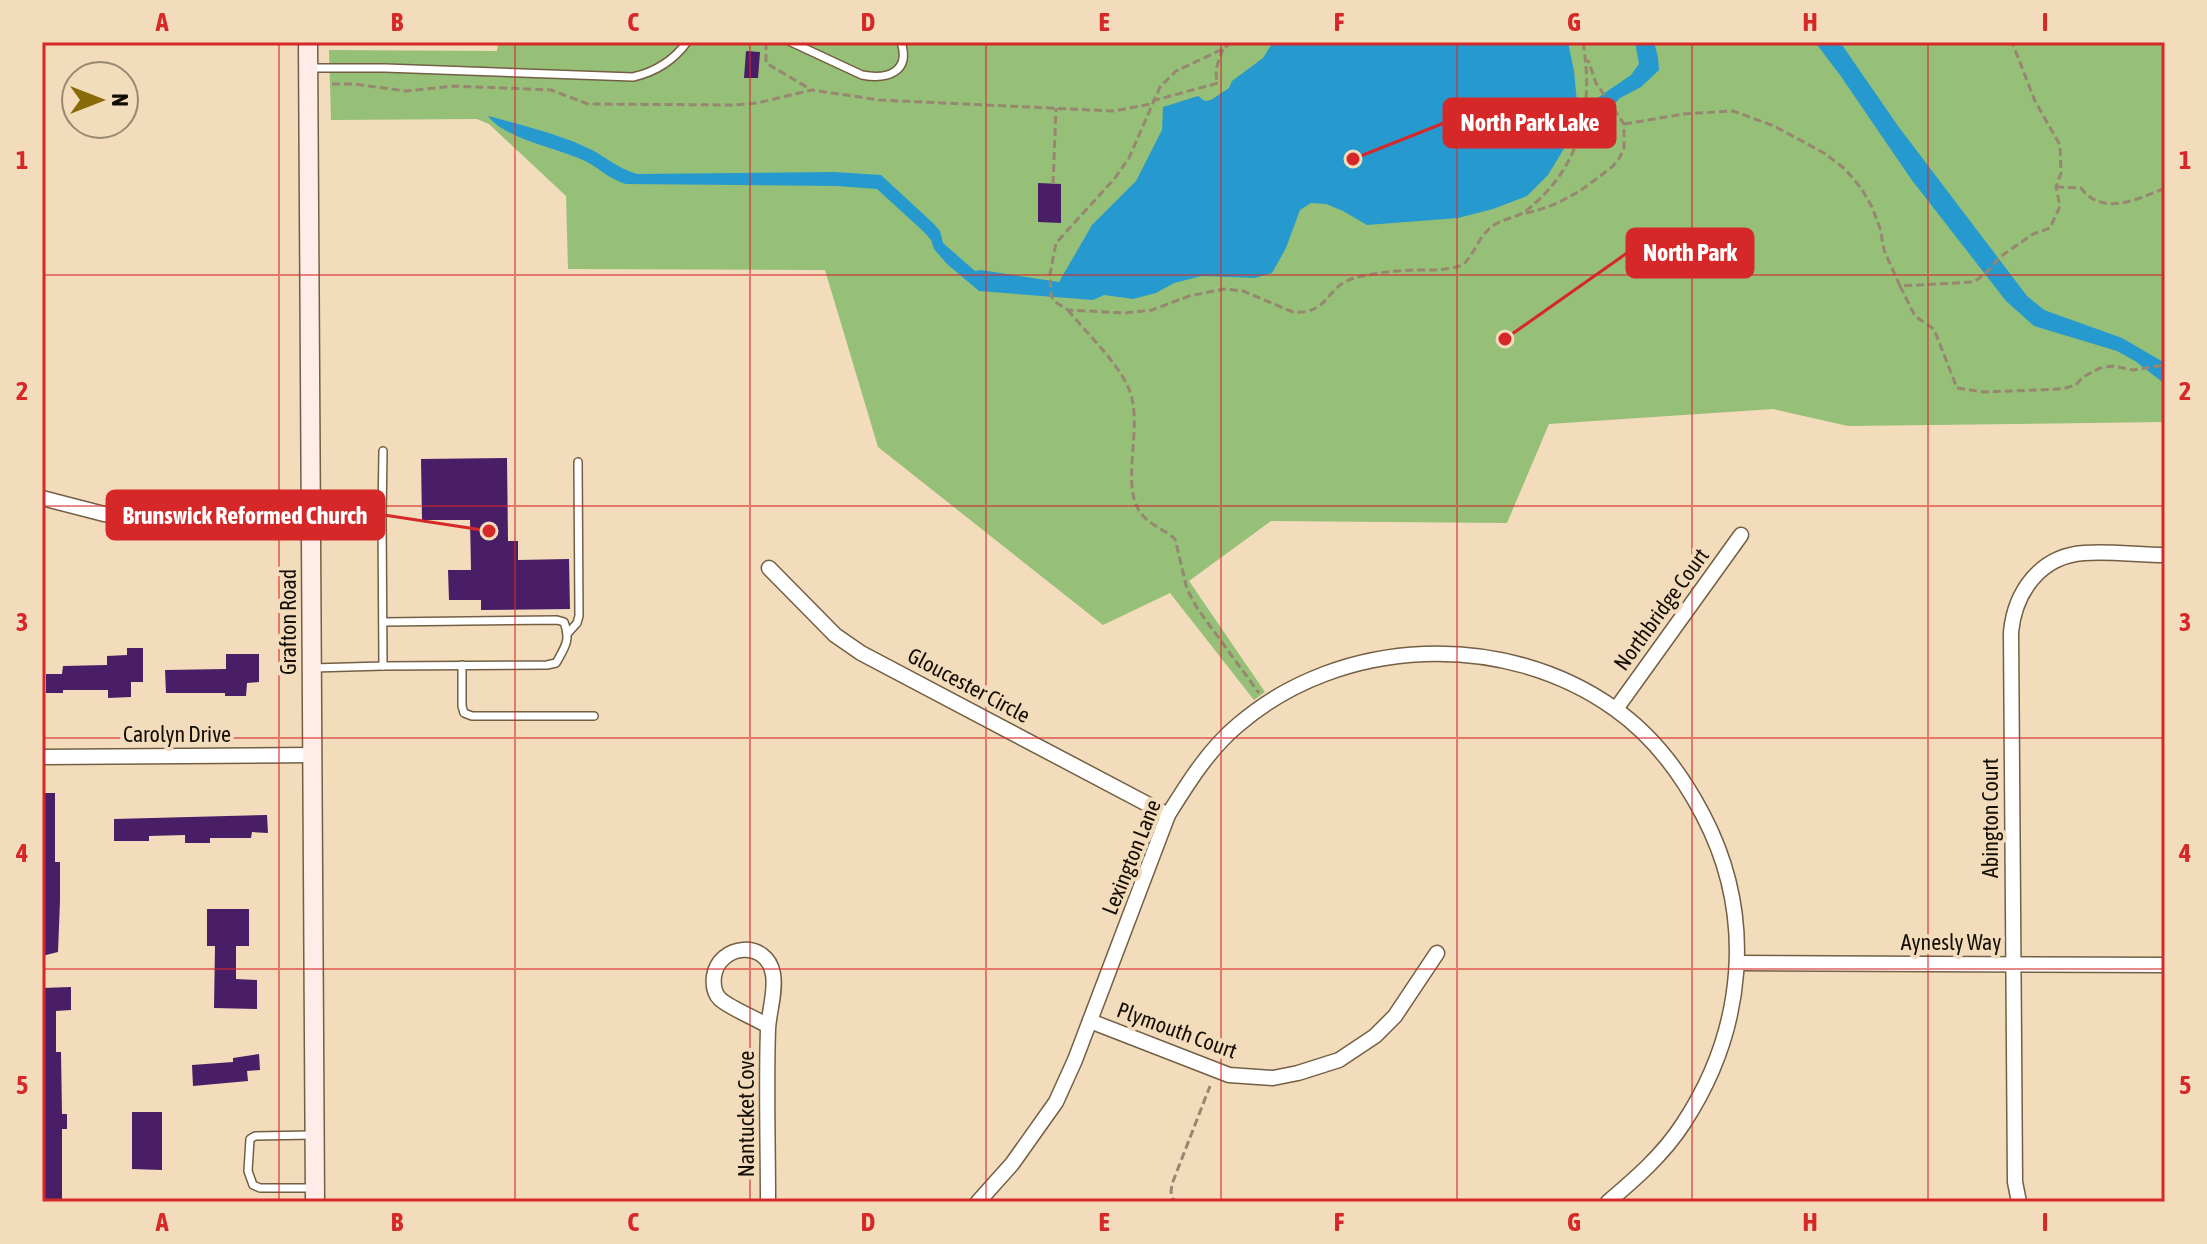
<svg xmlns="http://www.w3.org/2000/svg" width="2207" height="1244" viewBox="0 0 2207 1244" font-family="'Asap Condensed',sans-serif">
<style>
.green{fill:#96bf78}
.water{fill:#269ace}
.building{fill:#491e66}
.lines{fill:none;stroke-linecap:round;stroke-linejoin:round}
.lane-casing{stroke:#735f43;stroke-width:10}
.street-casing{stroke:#735f43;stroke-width:17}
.secondary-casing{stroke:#735f43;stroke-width:21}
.path{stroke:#978770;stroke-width:3;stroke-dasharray:8 4;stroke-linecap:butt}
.lane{stroke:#fff;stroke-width:7}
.street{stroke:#fff;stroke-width:14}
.secondary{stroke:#ffebe7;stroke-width:18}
.grid{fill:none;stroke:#d62828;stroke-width:2;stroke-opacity:0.55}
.labels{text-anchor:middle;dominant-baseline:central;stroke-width:8;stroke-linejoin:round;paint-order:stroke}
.street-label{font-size:22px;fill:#140d04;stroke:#f2dcbc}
.leader{fill:none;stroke:#d62828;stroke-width:3}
.callout-dot{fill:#d62828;stroke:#f2dcbc;stroke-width:3}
.callout{fill:#d62828;stroke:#d62828;stroke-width:3}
.callout-label{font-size:24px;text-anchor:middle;font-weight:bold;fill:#fff}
.neatline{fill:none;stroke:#d62828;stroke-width:3}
.grid-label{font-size:26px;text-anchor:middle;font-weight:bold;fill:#d62828}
</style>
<rect width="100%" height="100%" fill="#f2dcbc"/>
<polygon class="green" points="498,42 2165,42 2165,422 1848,426 1773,409 1549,424 1507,523 1271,521 1189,581 1265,692 1254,700 1170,593 1103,625 878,447 825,270 568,269 566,196 489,124 477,119 331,120 329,50 497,51"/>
<g class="water">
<path d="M1273,42H1568L1574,71L1577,102L1590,103L1631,75L1639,64L1635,42H1654L1658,57L1659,70L1641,87L1620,98L1603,116L1591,125L1574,132L1548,175L1527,196L1493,209L1458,218L1367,225L1343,211L1326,204L1311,203L1300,210L1286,248L1272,273L1255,278L1202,276L1174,283L1156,293L1133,299L1104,295L1093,300L979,291L947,264L934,249L931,240L924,232L877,189L837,186L626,184C611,180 600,169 587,162C560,148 506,140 488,116C519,124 565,136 592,150C607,158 619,169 637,174L834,172L881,175L934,224L940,231L943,243L975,271L981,270L1059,282L1092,225L1136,181L1162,130L1163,107L1198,96L1205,101L1211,100L1229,88L1232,81L1263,58Z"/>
<polygon points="1815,42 1840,42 1898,126 2027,296 2044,310 2122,338 2165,363 2165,384 2135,361 2117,351 2034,326 2006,301 1911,179 1840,75"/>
</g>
<g class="building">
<polygon points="746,51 760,52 758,78 744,78"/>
<polygon points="1038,183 1061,184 1061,223 1038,222"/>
<polygon points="507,458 508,541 518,541 518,560 569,559 570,609 481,610 481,600 449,600 448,570 471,570 470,520 422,520 421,459"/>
<polygon points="127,648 143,648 143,682 131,682 131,697 108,698 108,690 63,690 63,693 46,693 46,674 62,674 63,666 107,665 107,656 127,655"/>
<polygon points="226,654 259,654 259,682 247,683 246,696 225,696 225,693 166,693 165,670 226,669"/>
<polygon points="42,793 55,793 55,862 60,862 60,901 58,952 42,956"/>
<polygon points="267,815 268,833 252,832 251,838 210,838 210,843 185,843 185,835 149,836 149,841 114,841 114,819"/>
<polygon points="207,909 249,909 249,946 236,946 236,979 257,980 257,1009 214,1008 215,946 207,946"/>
<polygon points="71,987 71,1010 56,1011 56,1052 61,1052 62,1114 67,1114 67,1129 62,1129 62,1202 42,1202 42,988"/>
<polygon points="259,1054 260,1070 247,1071 248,1081 193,1086 192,1065 233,1062 233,1058"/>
<polygon points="132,1112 162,1112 162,1170 132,1169"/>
</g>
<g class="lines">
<defs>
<g id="lane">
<path d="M791,42L862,75C887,80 911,72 901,42"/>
<path d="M310,68H385L633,77C655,72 674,60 687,42"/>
<polyline points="382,517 383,451"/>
<path d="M383,622L557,620L564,622C571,640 565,647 556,663L547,665L383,666"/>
<polyline points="568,633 577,623 579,616 578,462"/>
<polyline points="462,665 462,706 464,713 472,716 594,716"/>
<polyline points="313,668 383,666 382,517 313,517"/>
<polyline points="313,1135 255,1136 250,1139 248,1171 253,1185 260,1188 313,1188"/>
</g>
<g id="street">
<polyline points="42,498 104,514 148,519 311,517"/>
<polyline points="769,568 835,635 861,653 1168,815"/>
<polyline points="1616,709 1741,535"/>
<polyline points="42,757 313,755"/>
<polyline points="1737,963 2165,965"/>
<polyline points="1090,1021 1229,1075 1273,1078 1298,1073 1339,1060 1375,1036 1395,1016 1437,953"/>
<path d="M768,1026C757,1019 728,1007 720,999C714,993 713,984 714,976C719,944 767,939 773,974C776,992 769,1011 768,1029C766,1086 768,1144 768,1202"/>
<path d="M978,1202L1012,1164L1056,1102L1075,1060L1168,815C1188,783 1209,749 1238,725C1341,636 1505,630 1615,709C1652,735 1682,775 1703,815C1756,916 1745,1030 1683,1124C1663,1155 1635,1179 1608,1202"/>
<path d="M2019,1202L2015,1182L2011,632C2015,592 2040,556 2084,553C2110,551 2139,555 2165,555"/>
</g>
<polyline id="secondary" points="308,42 315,1202"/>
</defs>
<use href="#lane" class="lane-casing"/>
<use href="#street" class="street-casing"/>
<use href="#secondary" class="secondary-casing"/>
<g class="path">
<polyline points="766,42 766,63 810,89"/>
<path d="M1231,42L1223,49L1176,71L1160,87L1129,158L1115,178L1056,243L1050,274L1051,296L1057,303L1068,310L1125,313L1152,310L1189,296L1224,289L1243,291L1293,312C1328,315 1327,287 1351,279C1372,273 1397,270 1420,270C1435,270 1449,270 1463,265C1474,254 1478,239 1489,229C1500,218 1516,219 1527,210C1581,167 1594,108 1583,42"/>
<polyline points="332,84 354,84 406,91 454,86 551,90 588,104 735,105 757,103 812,90 879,100 1114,111 1151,104"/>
<path d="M1152,101L1218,83C1213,71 1219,60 1223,49"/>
<polyline points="1624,124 1684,114 1733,111 1774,126 1824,153 1845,169 1861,188 1872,207 1880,228 1884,250 1900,286 1974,282 1987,272 2000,257 2033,234 2050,228 2060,206 2056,187 2061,173 2060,145 2035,101 2012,42"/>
<polyline points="1053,184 1056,108"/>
<path d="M2056,187L2081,188C2102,217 2139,199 2165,188"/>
<path d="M1526,213C1563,205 1584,189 1613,166L1619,159L1624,148V124L1596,83L1588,60"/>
<polyline points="1900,286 1915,316 1934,329 1957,388 1984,392 2062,389 2076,385 2083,377 2100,368 2113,366 2133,370 2165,365"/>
<path d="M1068,310C1088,335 1116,360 1129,389C1144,425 1120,483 1140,512C1149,525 1164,529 1175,539L1187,589L1197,608L1259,693"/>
<polyline points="1179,1202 1173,1199 1171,1192 1172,1184 1210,1086"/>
</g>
<use href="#lane" class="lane"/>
<use href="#street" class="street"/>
<use href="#secondary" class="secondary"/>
</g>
<path class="grid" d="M279,42V1202M515,42V1202M750,42V1202M986,42V1202M1221,42V1202M1457,42V1202M1692,42V1202M1928,42V1202M42,275H2165M42,506H2165M42,738H2165M42,969H2165"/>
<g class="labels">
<g class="street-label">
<text transform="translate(1661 609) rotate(-54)">Northbridge Court</text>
<text transform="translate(288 622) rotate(-90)">Grafton Road</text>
<text transform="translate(969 685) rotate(28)">Gloucester Circle</text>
<text x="177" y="734">Carolyn Drive</text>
<text transform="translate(1990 818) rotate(-90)">Abington Court</text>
<text transform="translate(1131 857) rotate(-68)">Lexington Lane</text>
<text x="1951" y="942">Aynesly Way</text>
<text transform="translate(1177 1030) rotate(20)">Plymouth Court</text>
<text transform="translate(746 1114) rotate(-90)">Nantucket Cove</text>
</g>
</g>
<path class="leader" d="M1353 159L1444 123M1505 339L1627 253M489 531L384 515"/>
<g class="callout-dot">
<circle cx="1353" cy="159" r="8"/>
<circle cx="1505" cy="339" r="8"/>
<circle cx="489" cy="531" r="8"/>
</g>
<g class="callout">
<rect x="1444" y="99" width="171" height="48" rx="8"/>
<rect x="1627" y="229" width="126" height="48" rx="8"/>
<rect x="107" y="491" width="277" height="48" rx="8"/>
</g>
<g class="callout-label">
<text x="1530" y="131">North Park Lake</text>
<text x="1690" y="261">North Park</text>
<text x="245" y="524">Brunswick Reformed Church</text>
</g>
<rect width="2207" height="1244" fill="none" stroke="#f2dcbc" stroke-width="88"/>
<g transform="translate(100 100) rotate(90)"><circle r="38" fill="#f2dcbc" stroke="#998972" stroke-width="2"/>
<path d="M0-6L14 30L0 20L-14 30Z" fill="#886a07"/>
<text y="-12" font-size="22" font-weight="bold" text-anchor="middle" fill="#140d04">N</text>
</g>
<rect x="44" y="44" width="2119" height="1156" class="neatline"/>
<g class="grid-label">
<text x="162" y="31">A</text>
<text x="397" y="31">B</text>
<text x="633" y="31">C</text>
<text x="868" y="31">D</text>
<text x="1104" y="31">E</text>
<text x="1339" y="31">F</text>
<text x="1574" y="31">G</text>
<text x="1810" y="31">H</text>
<text x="2045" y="31">I</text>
<text x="22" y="169">1</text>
<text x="2185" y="169">1</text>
<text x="22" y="400">2</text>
<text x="2185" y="400">2</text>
<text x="22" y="631">3</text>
<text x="2185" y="631">3</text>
<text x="22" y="862">4</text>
<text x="2185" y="862">4</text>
<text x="22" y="1094">5</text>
<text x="2185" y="1094">5</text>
<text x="162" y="1231">A</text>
<text x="397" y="1231">B</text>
<text x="633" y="1231">C</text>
<text x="868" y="1231">D</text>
<text x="1104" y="1231">E</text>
<text x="1339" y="1231">F</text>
<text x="1574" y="1231">G</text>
<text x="1810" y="1231">H</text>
<text x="2045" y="1231">I</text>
</g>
</svg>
